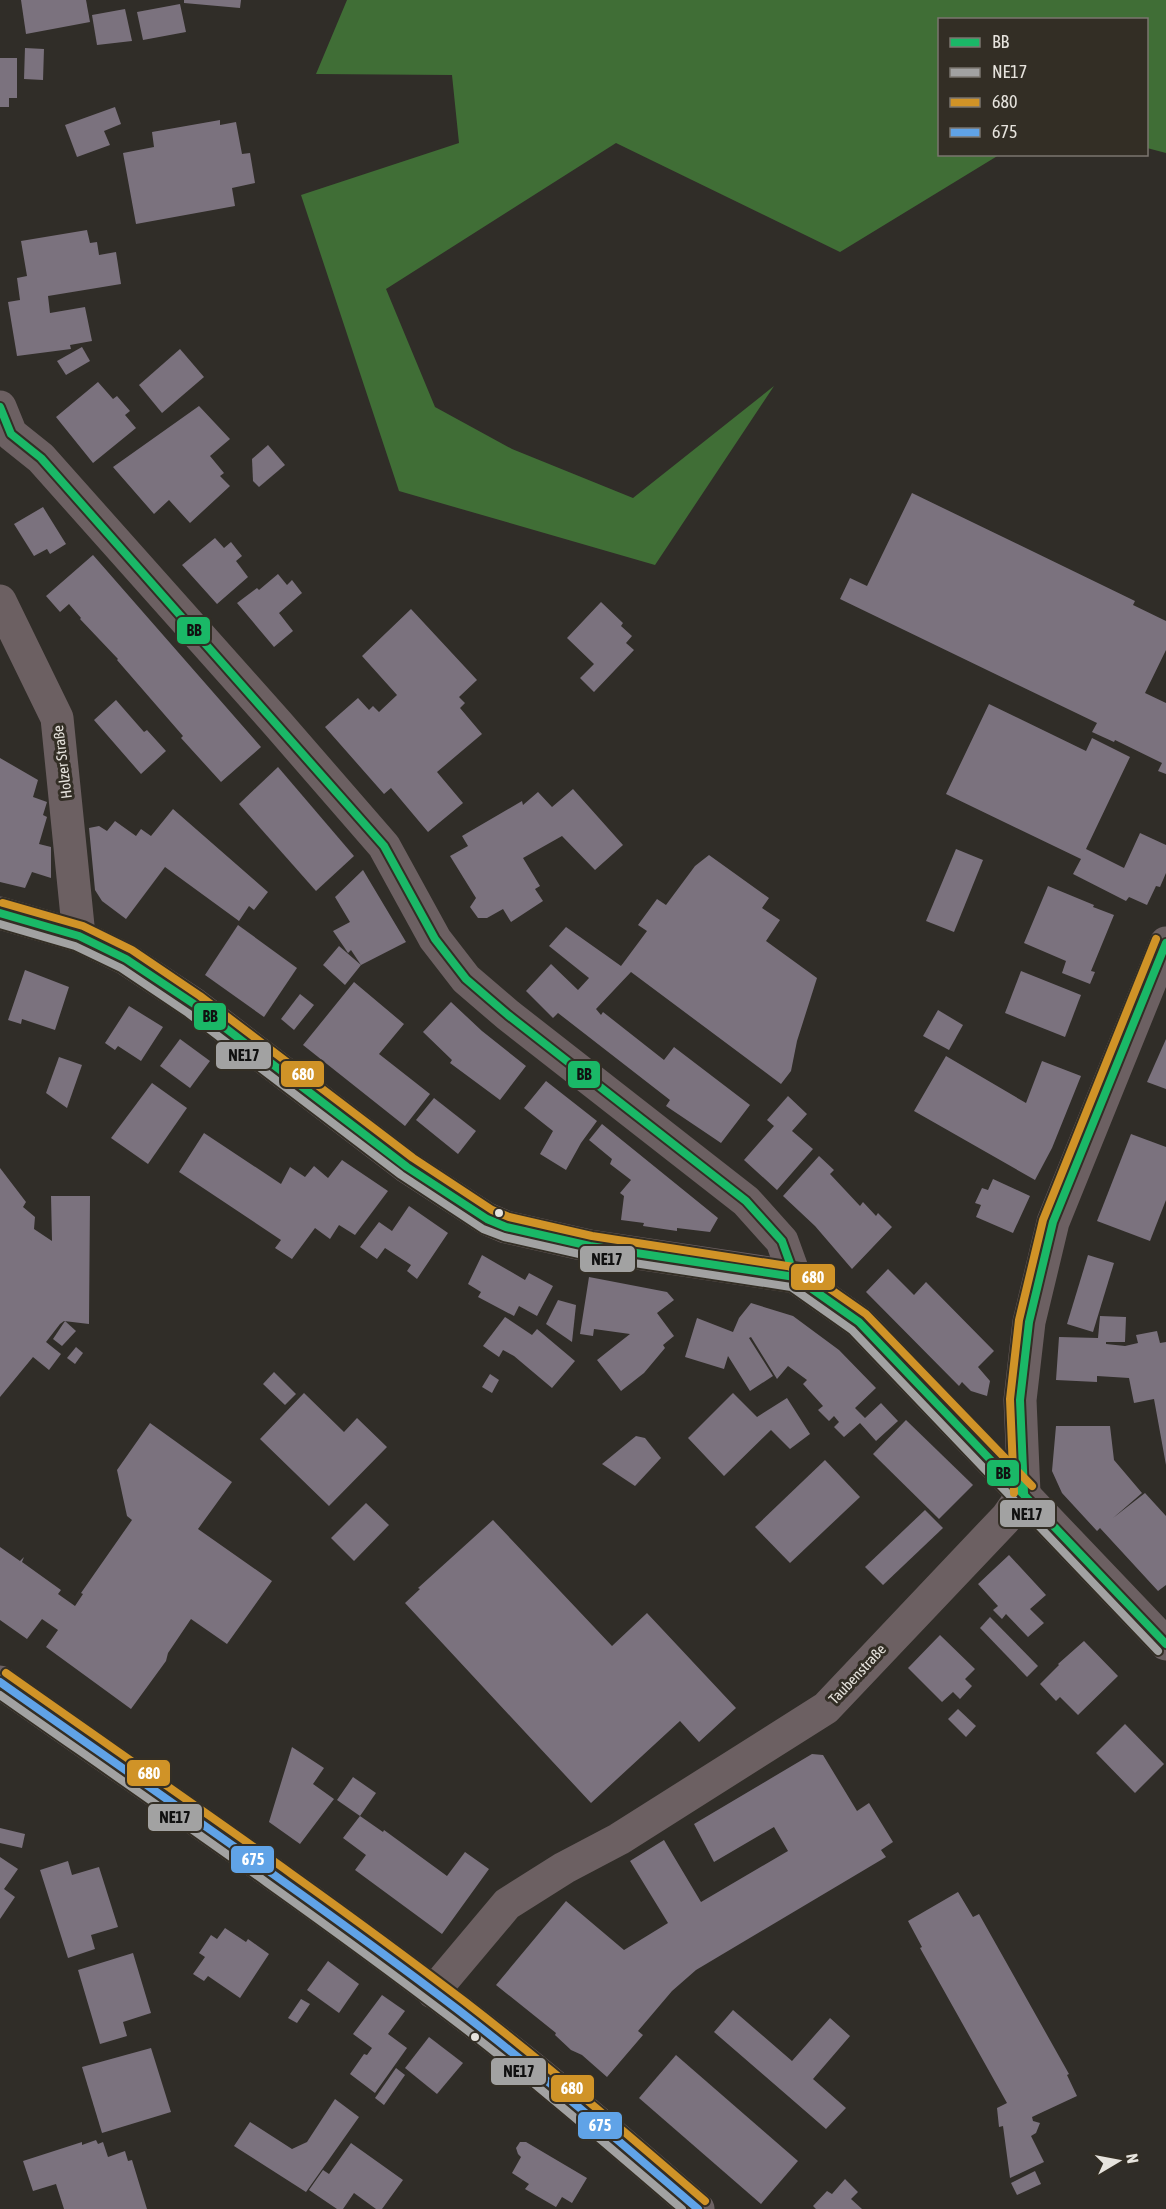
<svg xmlns="http://www.w3.org/2000/svg" width="1166" height="2209" viewBox="0 0 1166 2209" font-family="'Asap Condensed',sans-serif">
<style>
.forest{fill:#406e36}
.building{fill:#7b727e}
.lines{fill:none;stroke-linecap:round;stroke-linejoin:round}
.minor{stroke:#6c6062;stroke-width:33}
.secondary{stroke:#6d6264;stroke-width:33}
.bus-1-casing{stroke:#332e25;stroke-width:12}
.bus-2-casing{stroke:#332e25;stroke-width:12}
.bus-3-casing{stroke:#332e25;stroke-width:12}
.bus-4-casing{stroke:#332e25;stroke-width:12}
.bus-1{stroke:#1ab867;stroke-width:8}
.bus-2{stroke:#a2a2a2;stroke-width:8}
.bus-3{stroke:#d09327;stroke-width:8}
.bus-4{stroke:#60a3e7;stroke-width:8}
.bus-dot{fill:#e6e3dd;stroke:#332e25;stroke-width:2}
.labels{text-anchor:middle;dominant-baseline:central;stroke-width:6;stroke-linejoin:round;paint-order:stroke}
.street-label{font-size:15px;fill:#e6e3dd;stroke:#332e25}
.line-badge{stroke:#332e25;stroke-width:2}
.badge-label{font-size:16px;text-anchor:middle;font-weight:bold;fill:#fff}
.pale-badge-label{font-size:16px;text-anchor:middle;font-weight:bold;fill:#111}
</style>
<rect width="100%" height="100%" fill="#302d28"/>
<polygon class="forest" points="347,0 1166,0 1166,153 1147,148 1146,20 940,20 940,154 999,155 840,252 616,143 386,289 435,407 512,449 633,498 774,386 655,565 399,491 301,195 459,143 452,75 316,74"/>
<g class="building">
<polygon points="21,0 86,0 90,22 26,34"/>
<polygon points="184,0 241,0 240,8 184,3"/>
<polygon points="180,4 186,32 143,40 137,12"/>
<polygon points="125,9 132,41 97,45 92,15"/>
<polygon points="25,48 44,49 43,80 24,79"/>
<polygon points="0,58 17,58 17,98 9,98 9,107 0,107"/>
<polygon points="115,107 121,124 104,131 110,145 77,157 65,125"/>
<polygon points="220,120 220,125 236,122 242,154 250,153 255,183 232,188 235,206 136,224 123,153 154,147 152,132"/>
<polygon points="87,230 90,243 97,242 99,255 116,252 121,284 48,296 50,313 85,307 92,341 70,345 71,349 17,356 8,302 20,300 17,278 27,276 21,241"/>
<polygon points="82,347 90,361 66,375 57,361"/>
<polygon points="180,349 204,377 162,413 139,385"/>
<polygon points="98,382 113,399 117,396 130,411 125,415 136,428 93,463 56,417"/>
<polygon points="199,406 230,439 210,456 224,473 220,476 230,486 190,523 169,500 154,514 113,467"/>
<polygon points="268,445 285,465 259,487 253,481 252,459"/>
<polygon points="912,493 1135,601 1133,605 1166,621 1166,650 1145,693 1166,703 1166,774 1158,771 1162,763 1115,740 1114,742 1092,732 1097,723 840,599 850,578 867,586"/>
<polygon points="43,507 66,544 50,554 47,549 34,556 14,524"/>
<polygon points="215,538 224,548 231,542 242,556 236,561 248,577 217,604 182,565"/>
<polygon points="93,555 261,747 221,782 181,738 183,736 117,660 118,659 80,619 81,618 69,604 60,612 46,596"/>
<polygon points="278,574 287,585 292,580 302,593 279,613 293,631 274,647 237,603 257,588 259,590"/>
<polygon points="601,602 623,623 621,626 632,636 626,643 634,650 594,692 580,678 594,664 567,638"/>
<polygon points="411,609 477,680 459,697 465,703 460,708 482,734 437,772 463,803 428,832 391,788 384,794 325,727 358,698 369,710 373,706 379,712 397,695 362,656"/>
<polygon points="116,700 144,732 147,730 166,751 141,774 94,720"/>
<polygon points="989,704 1086,751 1092,738 1130,757 1086,849 1124,868 1140,833 1166,845 1166,873 1160,887 1156,886 1147,905 1129,897 1126,901 1073,874 1081,859 946,794"/>
<polygon points="0,758 38,780 33,797 47,802 43,815 47,817 39,844 51,847 51,878 32,872 25,888 0,882"/>
<polygon points="278,767 354,856 316,891 239,804"/>
<polygon points="573,789 623,845 595,870 562,836 523,858 540,886 535,889 543,901 511,922 503,909 487,918 478,918 470,907 476,898 450,856 468,846 462,836 522,801 523,805 538,792 552,807"/>
<polygon points="173,809 268,892 254,910 249,906 239,921 165,867 126,919 102,901 95,890 89,828 99,826 107,831 115,821 136,836 141,829 151,836"/>
<polygon points="956,849 983,860 954,932 926,921"/>
<polygon points="709,855 769,898 762,908 780,920 766,941 817,978 797,1041 791,1071 781,1084 631,972 596,1009 601,1015 603,1012 664,1060 674,1047 750,1105 721,1143 666,1106 670,1100 558,1013 553,1018 526,991 551,964 578,990 589,978 549,946 566,927 621,966 647,931 638,925 657,899 666,905 695,866"/>
<polygon points="363,870 406,942 361,965 345,985 323,965 339,946 361,965 351,950 348,953 344,947 333,931 350,922 335,897"/>
<polygon points="1048,886 1094,905 1093,907 1114,915 1091,971 1095,972 1090,984 1062,973 1066,961 1024,943"/>
<polygon points="238,925 297,968 264,1017 205,975"/>
<polygon points="25,970 69,987 55,1030 22,1019 21,1024 8,1020"/>
<polygon points="1021,971 1081,995 1065,1037 1005,1013"/>
<polygon points="354,982 404,1024 379,1054 430,1094 405,1126 303,1045"/>
<polygon points="300,994 314,1005 294,1030 281,1019"/>
<polygon points="451,1002 482,1031 526,1066 500,1100 450,1063 452,1060 423,1032"/>
<polygon points="129,1006 163,1027 141,1061 118,1046 115,1050 105,1043"/>
<polygon points="938,1010 963,1025 949,1050 923,1036"/>
<polygon points="180,1039 210,1061 190,1088 160,1066"/>
<polygon points="1166,1039 1166,1089 1147,1082"/>
<polygon points="946,1056 1026,1103 1042,1061 1081,1076 1052,1148 1035,1180 914,1111"/>
<polygon points="59,1057 82,1065 67,1108 46,1093"/>
<polygon points="546,1081 597,1121 581,1143 566,1170 540,1154 553,1131 524,1108"/>
<polygon points="152,1083 187,1108 148,1164 111,1138"/>
<polygon points="788,1096 807,1114 792,1131 813,1149 777,1190 744,1160 774,1126 767,1120"/>
<polygon points="434,1098 476,1131 458,1154 416,1120"/>
<polygon points="602,1124 718,1218 710,1232 677,1228 677,1231 643,1226 644,1223 621,1220 624,1196 620,1193 631,1180 610,1164 612,1159 589,1140"/>
<polygon points="204,1133 281,1184 290,1167 305,1177 314,1166 328,1178 342,1160 388,1191 355,1235 339,1225 330,1239 315,1228 292,1259 275,1248 281,1240 179,1172"/>
<polygon points="1131,1134 1166,1147 1166,1200 1150,1241 1097,1221"/>
<polygon points="819,1156 834,1170 830,1174 860,1206 863,1202 876,1216 878,1213 892,1227 852,1269 815,1226 783,1196"/>
<polygon points="0,1168 26,1202 23,1207 35,1217 34,1229 52,1241 51,1196 90,1196 89,1324 64,1321 60,1324 46,1342 61,1354 49,1370 33,1357 0,1397"/>
<polygon points="993,1179 1030,1196 1013,1233 976,1217 981,1205 975,1203 982,1188 988,1190"/>
<polygon points="409,1206 448,1233 417,1279 407,1271 411,1265 385,1248 377,1259 360,1247 379,1222 392,1231"/>
<polygon points="482,1255 525,1280 529,1273 553,1286 537,1316 519,1306 514,1316 478,1297 481,1292 468,1284"/>
<polygon points="1088,1255 1114,1263 1093,1332 1067,1324"/>
<polygon points="888,1269 914,1295 926,1282 994,1351 978,1367 990,1381 987,1396 971,1391 962,1382 959,1386 866,1292"/>
<polygon points="589,1277 667,1292 674,1300 657,1313 674,1336 663,1345 665,1348 644,1373 621,1391 597,1360 630,1334 594,1329 593,1336 580,1334"/>
<polygon points="558,1300 576,1305 572,1342 546,1324"/>
<polygon points="751,1303 793,1316 839,1350 876,1388 855,1408 865,1418 881,1403 898,1421 876,1441 860,1423 844,1437 834,1427 839,1422 834,1416 829,1421 818,1410 823,1406 803,1384 807,1380 788,1366 777,1379 751,1337 749,1338 773,1376 750,1391 728,1356 724,1369 685,1357 697,1318 733,1332 739,1318"/>
<polygon points="1100,1316 1126,1317 1125,1342 1106,1342 1106,1344 1125,1346 1138,1343 1136,1335 1157,1331 1160,1343 1166,1342 1166,1465 1154,1399 1134,1403 1129,1378 1097,1376 1097,1382 1056,1380 1059,1337 1098,1338"/>
<polygon points="505,1317 532,1335 537,1329 575,1361 552,1388 514,1356 503,1350 499,1357 483,1346"/>
<polygon points="65,1321 76,1331 62,1346 53,1339"/>
<polygon points="76,1347 83,1353 75,1364 67,1358"/>
<polygon points="274,1372 296,1394 285,1405 263,1384"/>
<polygon points="490,1374 499,1380 492,1393 482,1387"/>
<polygon points="304,1393 344,1432 357,1418 387,1447 329,1506 260,1439"/>
<polygon points="733,1393 757,1417 787,1398 810,1434 790,1449 771,1430 724,1476 688,1438"/>
<polygon points="906,1420 973,1485 939,1519 873,1454"/>
<polygon points="150,1423 232,1482 198,1529 272,1581 227,1644 191,1619 168,1653 166,1661 131,1709 46,1647 58,1630 42,1619 27,1639 0,1620 0,1547 20,1561 24,1557 22,1562 61,1590 58,1594 75,1606 83,1594 81,1593 132,1520 127,1516 117,1470"/>
<polygon points="1056,1426 1110,1426 1114,1460 1142,1493 1113,1518 1145,1493 1166,1516 1166,1585 1158,1591 1100,1528 1097,1531 1062,1493 1052,1471"/>
<polygon points="636,1436 645,1438 661,1458 635,1486 602,1464"/>
<polygon points="825,1460 860,1497 790,1563 755,1527"/>
<polygon points="366,1503 389,1525 354,1561 331,1538"/>
<polygon points="925,1510 943,1528 883,1585 865,1567"/>
<polygon points="493,1520 612,1646 647,1613 736,1708 699,1742 680,1721 591,1803 405,1603 420,1589 418,1588"/>
<polygon points="1009,1555 1046,1595 1030,1609 1044,1623 1028,1637 1006,1614 1002,1619 993,1610 998,1606 978,1584"/>
<polygon points="990,1617 1038,1666 1027,1677 980,1628"/>
<polygon points="940,1635 975,1669 965,1679 972,1686 960,1699 953,1692 942,1702 908,1668"/>
<polygon points="1084,1641 1118,1676 1078,1715 1060,1697 1056,1701 1040,1684 1059,1665 1058,1664"/>
<polygon points="958,1709 976,1726 966,1737 948,1719"/>
<polygon points="1125,1724 1164,1764 1135,1793 1096,1753"/>
<polygon points="292,1747 324,1768 313,1784 334,1799 300,1844 269,1822"/>
<polygon points="812,1754 823,1755 857,1811 869,1803 893,1842 881,1850 886,1857 696,1970 672,1991 638,2031 643,2035 607,2077 582,2055 571,2050 555,2035 556,2033 496,1985 566,1901 624,1950 668,1923 630,1861 664,1840 701,1902 788,1851 774,1827 714,1862 694,1824"/>
<polygon points="353,1777 376,1793 360,1816 337,1800"/>
<polygon points="360,1816 383,1832 384,1830 447,1876 465,1852 489,1869 442,1934 355,1870 366,1855 343,1838"/>
<polygon points="0,1828 25,1834 22,1848 0,1843"/>
<polygon points="0,1857 18,1869 4,1889 15,1897 0,1919"/>
<polygon points="68,1861 72,1875 99,1867 118,1927 91,1935 95,1949 68,1958 40,1870"/>
<polygon points="958,1892 973,1917 979,1914 1069,2074 1067,2075 1077,2096 1032,2117 1033,2121 1040,2123 1036,2133 1031,2136 1044,2162 1010,2178 1003,2126 999,2127 997,2108 1007,2103 920,1948 922,1947 908,1921"/>
<polygon points="225,1928 246,1942 248,1939 269,1954 240,1998 208,1976 204,1981 193,1974 205,1957 199,1953 211,1935 217,1939"/>
<polygon points="133,1953 151,2013 123,2022 127,2036 100,2044 78,1970"/>
<polygon points="328,1961 359,1984 339,2013 307,1990"/>
<polygon points="382,1995 405,2011 388,2034 407,2048 375,2093 350,2074 364,2054 367,2055 372,2048 353,2034"/>
<polygon points="301,1999 310,2004 297,2023 288,2018"/>
<polygon points="733,2010 792,2061 830,2018 850,2036 813,2079 846,2108 826,2129 714,2032"/>
<polygon points="429,2037 463,2063 437,2094 405,2068"/>
<polygon points="151,2048 171,2112 102,2133 82,2067"/>
<polygon points="676,2055 798,2161 761,2204 639,2098"/>
<polygon points="396,2068 405,2075 384,2105 375,2098"/>
<polygon points="335,2099 359,2117 306,2192 234,2146 250,2122 292,2149 307,2142"/>
<polygon points="96,2140 98,2144 103,2142 108,2157 125,2151 128,2161 132,2160 147,2209 64,2209 56,2184 33,2191 23,2161 82,2142 82,2145"/>
<polygon points="520,2142 526,2142 587,2178 572,2203 562,2197 556,2207 525,2189 529,2184 512,2173 521,2157 518,2154 516,2148"/>
<polygon points="351,2143 403,2180 382,2209 376,2209 354,2193 343,2209 337,2209 309,2190 323,2170 329,2174"/>
<polygon points="1035,2171 1041,2184 1017,2195 1011,2183"/>
<polygon points="845,2179 858,2192 851,2199 862,2209 816,2209 813,2206 827,2191 832,2194"/>
</g>
<g class="lines">
<g class="minor">
<polyline points="0,407 11,434 41,458 278,724 384,846 435,939 466,979 508,1015 746,1201 782,1241 795,1277"/>
<polyline points="0,601 57,718 79,936"/>
<polyline points="0,913 79,936 126,959 194,1004 407,1167 487,1219 506,1227 590,1246 795,1277 859,1322 1166,1644"/>
<polyline points="1024,1493 1020,1400 1029,1322 1053,1222 1166,943"/>
<polyline points="433,1992 507,1904 564,1868 619,1839 826,1708 1007,1517 1024,1493"/>
</g>
<path class="secondary" d="M0,1682C175,1806 354,1926 522,2060C582,2108 640,2159 698,2209"/>
<defs>
<g id="bus-1">
<polyline points="0,407 11,434 41,458 384,846 435,939 466,979 508,1015 746,1201 782,1241 795,1277"/>
<polyline points="0,913 79,936 126,959 194,1004 407,1167 487,1219 506,1227 590,1246 795,1277 859,1322 1166,1644"/>
<polyline points="1024,1493 1020,1400 1029,1322 1053,1222 1166,943"/>
</g>
<g id="bus-2">
<polyline points="0,924 75,946 121,968 188,1013 401,1175 483,1229 504,1237 588,1256 791,1287 852,1330 1158,1651"/>
<path d="M0,1695C151,1801 304,1906 451,2018C530,2078 606,2144 682,2209"/>
</g>
<g id="bus-3">
<polyline points="3,903 83,926 132,950 200,996 413,1158 492,1210 509,1217 592,1236 800,1268 866,1314 1032,1486"/>
<polyline points="1014,1493 1010,1399 1019,1320 1043,1220 1156,939"/>
<path d="M6,1673C159,1781 315,1887 464,2001C547,2065 626,2133 705,2201"/>
</g>
<path id="bus-4" d="M0,1682C153,1790 308,1896 457,2009C540,2073 619,2141 698,2209"/>
</defs>
<use href="#bus-1" class="bus-1-casing"/>
<use href="#bus-2" class="bus-2-casing"/>
<use href="#bus-3" class="bus-3-casing"/>
<use href="#bus-4" class="bus-4-casing"/>
<use href="#bus-1" class="bus-1"/>
<use href="#bus-2" class="bus-2"/>
<use href="#bus-3" class="bus-3"/>
<use href="#bus-4" class="bus-4"/>
</g>
<g class="bus-dot">
<circle cx="499" cy="1213" r="5"/>
<circle cx="475" cy="2037" r="5"/>
</g>
<g class="labels">
<g class="street-label">
<text transform="translate(62 762) rotate(-97)">Holzer Straße</text>
<text transform="translate(857 1674) rotate(-47)">Taubenstraße</text>
</g>
</g>
<g class="line-badge">
<rect x="176" y="616" width="35" height="29" rx="6" fill="#1ab867"/>
<rect x="193" y="1002" width="34" height="29" rx="6" fill="#1ab867"/>
<rect x="215" y="1041" width="57" height="29" rx="6" fill="#a2a2a2"/>
<rect x="280" y="1060" width="45" height="28" rx="6" fill="#d09327"/>
<rect x="567" y="1060" width="34" height="29" rx="6" fill="#1ab867"/>
<rect x="579" y="1245" width="57" height="28" rx="6" fill="#a2a2a2"/>
<rect x="790" y="1263" width="46" height="28" rx="6" fill="#d09327"/>
<rect x="986" y="1459" width="34" height="28" rx="6" fill="#1ab867"/>
<rect x="999" y="1499" width="57" height="29" rx="6" fill="#a2a2a2"/>
<rect x="126" y="1759" width="45" height="28" rx="6" fill="#d09327"/>
<rect x="147" y="1803" width="56" height="29" rx="6" fill="#a2a2a2"/>
<rect x="230" y="1845" width="45" height="29" rx="6" fill="#60a3e7"/>
<rect x="490" y="2057" width="57" height="29" rx="6" fill="#a2a2a2"/>
<rect x="550" y="2074" width="45" height="29" rx="6" fill="#d09327"/>
<rect x="577" y="2111" width="46" height="29" rx="6" fill="#60a3e7"/>
</g>
<g class="badge-label">
<text x="303" y="1080">680</text>
<text x="813" y="1283">680</text>
<text x="149" y="1779">680</text>
<text x="253" y="1865">675</text>
<text x="572" y="2094">680</text>
<text x="600" y="2131">675</text>
</g>
<g class="pale-badge-label">
<text x="194" y="636">BB</text>
<text x="210" y="1022">BB</text>
<text x="244" y="1061">NE17</text>
<text x="584" y="1080">BB</text>
<text x="607" y="1265">NE17</text>
<text x="1003" y="1479">BB</text>
<text x="1027" y="1520">NE17</text>
<text x="175" y="1823">NE17</text>
<text x="519" y="2077">NE17</text>
</g>
<rect x="938" y="18" width="210" height="138" fill="#332e25" stroke="#7b766f" stroke-width="1.5"/>
<rect x="950" y="38" width="30" height="9" fill="#1ab867" stroke="#7b766f" stroke-width="1.5"/>
<text x="992" y="48" font-size="18" fill="#e6e3dd">BB</text>
<rect x="950" y="68" width="30" height="9" fill="#a2a2a2" stroke="#7b766f" stroke-width="1.5"/>
<text x="992" y="78" font-size="18" fill="#e6e3dd">NE17</text>
<rect x="950" y="98" width="30" height="9" fill="#d09327" stroke="#7b766f" stroke-width="1.5"/>
<text x="992" y="108" font-size="18" fill="#e6e3dd">680</text>
<rect x="950" y="128" width="30" height="9" fill="#60a3e7" stroke="#7b766f" stroke-width="1.5"/>
<text x="992" y="138" font-size="18" fill="#e6e3dd">675</text>
<g transform="translate(1118 2161) rotate(80)" stroke="#332e25" stroke-width="4.5" paint-order="stroke">
<path d="M0-4.5L10 22L0 15L-10 22Z" fill="#e6e3dd"/>
<text y="-9" font-size="16" font-weight="bold" text-anchor="middle" fill="#e6e3dd">N</text>
</g>
</svg>
